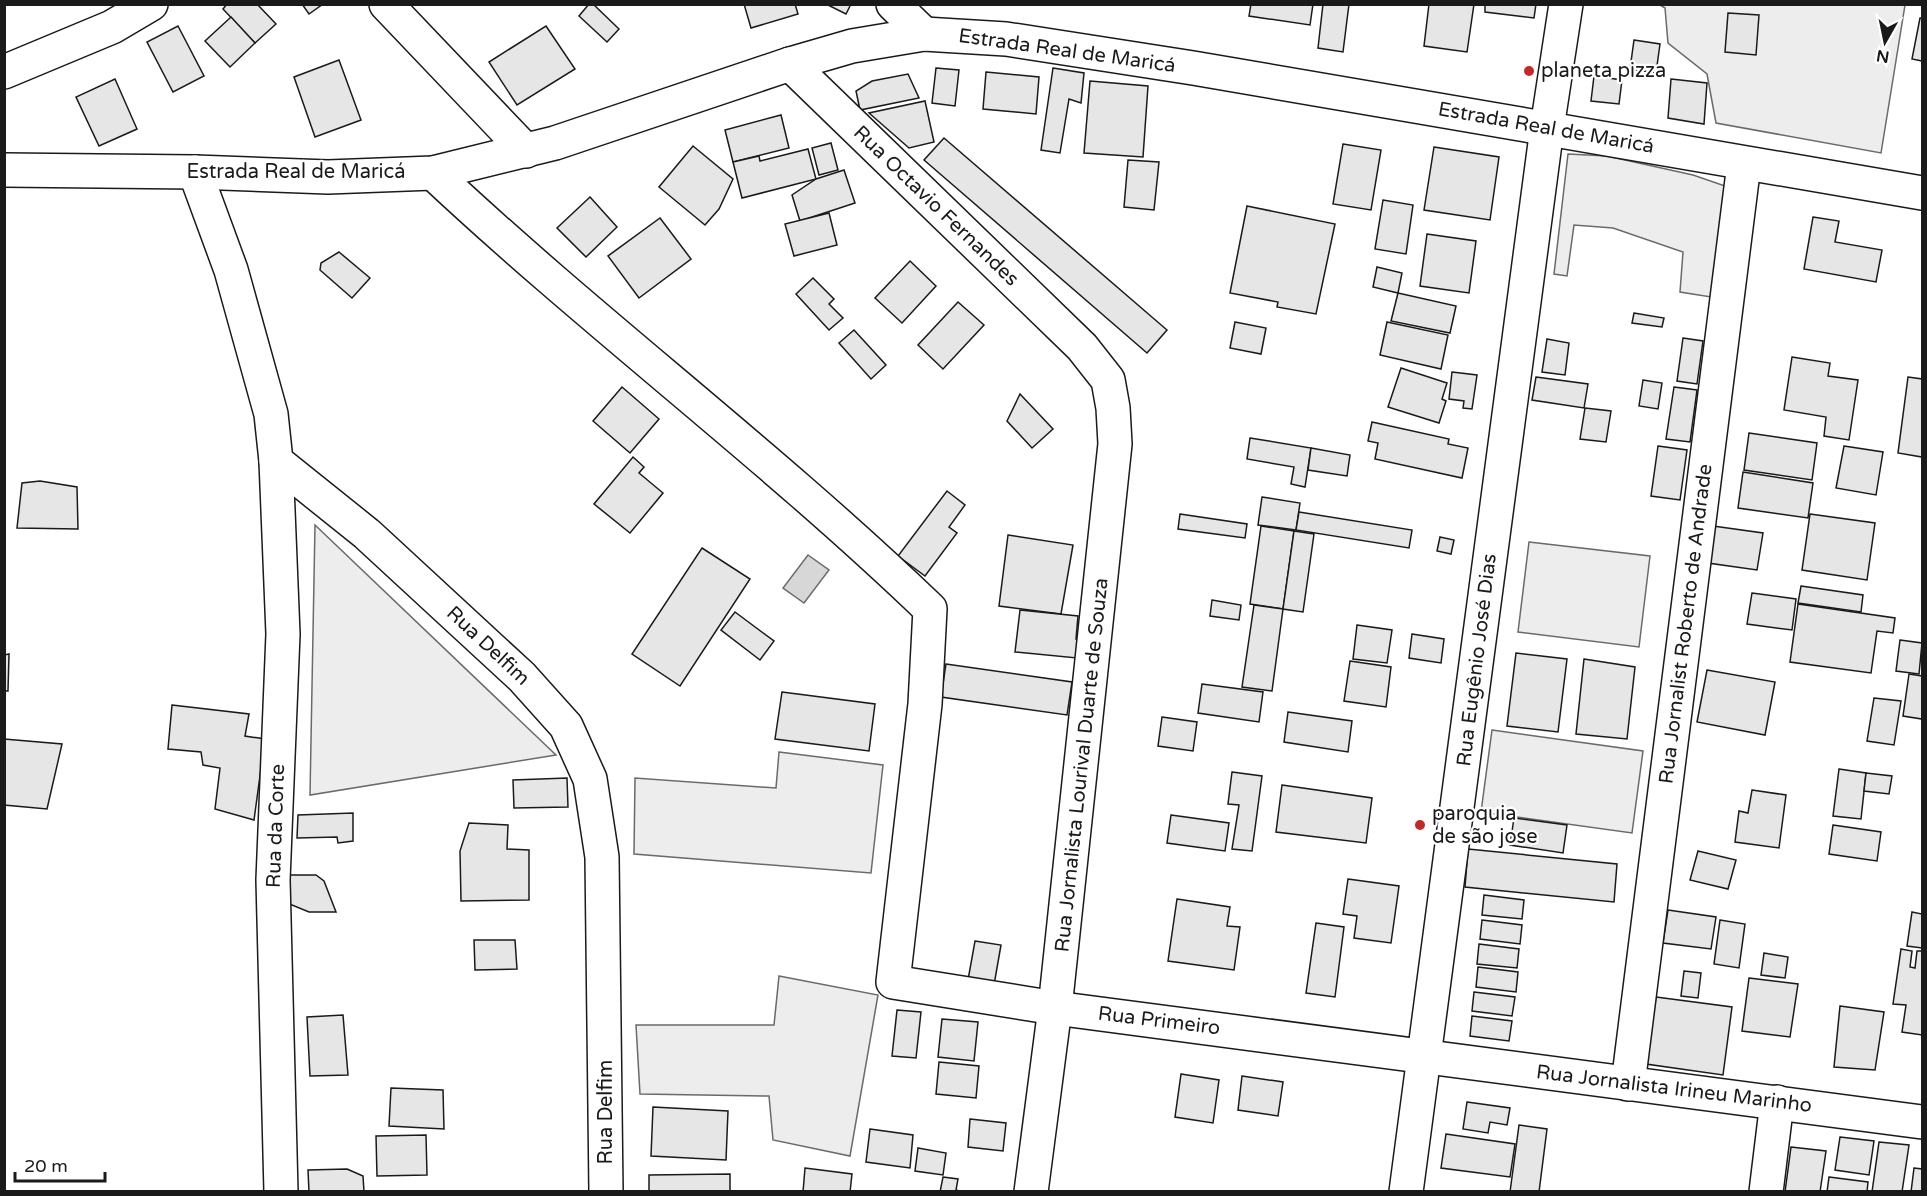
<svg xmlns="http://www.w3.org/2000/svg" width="1927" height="1196" viewBox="0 0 1927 1196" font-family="'Varela Round',sans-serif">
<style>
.built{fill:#ededed;stroke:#6a6a6a;stroke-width:1.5}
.water{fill:#d7d7d7;stroke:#6a6a6a;stroke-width:1.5}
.building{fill:#e6e6e6;stroke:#1a1a1a;stroke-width:1.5}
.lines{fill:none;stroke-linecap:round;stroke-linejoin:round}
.minor-casing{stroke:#1a1a1a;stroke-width:36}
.major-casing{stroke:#1a1a1a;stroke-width:36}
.minor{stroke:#fff;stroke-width:33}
.major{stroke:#fff;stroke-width:33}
.poi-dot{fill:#c62828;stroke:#fff;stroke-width:2}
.labels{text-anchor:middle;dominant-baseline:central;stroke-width:4.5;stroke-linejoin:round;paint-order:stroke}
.street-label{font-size:20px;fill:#1a1a1a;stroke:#fff}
.poi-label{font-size:20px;fill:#1a1a1a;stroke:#fff;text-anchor:start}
</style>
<rect width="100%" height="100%" fill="#fff"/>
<g class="built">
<polygon points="1660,5 1905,5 1881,153 1716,123 1707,74 1668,43 1665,8"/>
<polygon points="1568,154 1607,156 1693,175 1725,186 1711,297 1680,292 1683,252 1613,228 1574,225 1567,276 1554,274"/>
<polygon points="315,525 556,755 310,795"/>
<polygon points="1529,542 1650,556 1639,647 1518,632"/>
<polygon points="1492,730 1643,751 1632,833 1481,812"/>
<polygon points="779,752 883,765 871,873 634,854 635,778 776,788"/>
<polygon points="779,976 878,995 850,1156 773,1140 769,1096 640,1094 636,1025 774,1025"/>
</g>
<polygon class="water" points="808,555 829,570 804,603 783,588"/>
<g class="building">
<polygon points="227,4 257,4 276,24 255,43 223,9"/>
<polygon points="302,4 323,4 309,14"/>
<polygon points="589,4 593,4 619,29 607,42 579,16"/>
<polygon points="744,4 795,4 798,14 751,28"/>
<polygon points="826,4 851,4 846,14"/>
<polygon points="1251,4 1313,4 1310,25 1249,16"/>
<polygon points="1323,4 1349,4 1343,52 1318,48"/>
<polygon points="1429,4 1474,4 1467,52 1424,46"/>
<polygon points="1485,4 1536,4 1534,18 1485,12"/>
<polygon points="1728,13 1759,15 1756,55 1725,52"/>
<polygon points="231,17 255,43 230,67 205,41"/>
<polygon points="1920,18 1922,18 1922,61 1912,59"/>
<polygon points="178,26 204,76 173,92 147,42"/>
<polygon points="546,26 575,69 517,105 489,62"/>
<polygon points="1634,40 1660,44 1656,73 1630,69"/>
<polygon points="339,60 361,120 315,137 294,77"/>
<polygon points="936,68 959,70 955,106 932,103"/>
<polygon points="1053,68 1084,73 1081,103 1069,99 1060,153 1041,150"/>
<polygon points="986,72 1039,77 1036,114 983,109"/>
<polygon points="908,74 919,98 860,110 856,91 872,81"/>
<polygon points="1594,76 1622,80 1619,104 1591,101"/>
<polygon points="115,79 137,129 99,146 76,97"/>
<polygon points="1671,79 1707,83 1704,124 1668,118"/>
<polygon points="1090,81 1148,86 1143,157 1084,153"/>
<polygon points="925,101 934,142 909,148 869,113"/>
<polygon points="781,115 789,148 733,162 725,130"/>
<polygon points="944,138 1167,330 1147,353 924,160"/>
<polygon points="831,143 838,170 819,175 812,148"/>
<polygon points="1343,144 1381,150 1371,210 1333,204"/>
<polygon points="693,146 733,179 719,209 705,225 659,187"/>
<polygon points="1434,147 1499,157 1490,220 1424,210"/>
<polygon points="808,149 816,179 742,198 733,162 759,156 760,161"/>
<polygon points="1128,160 1159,162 1154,210 1124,207"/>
<polygon points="844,170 855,203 800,221 792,195 816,179"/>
<polygon points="590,197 617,227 586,257 557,228"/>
<polygon points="1383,200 1413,205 1406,254 1375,249"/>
<polygon points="1247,206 1335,224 1316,314 1277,307 1278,302 1230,293"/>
<polygon points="829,213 837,245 794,256 785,224"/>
<polygon points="1813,217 1839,221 1835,242 1882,250 1876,282 1804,269"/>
<polygon points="660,218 691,259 639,298 608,256"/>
<polygon points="1427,234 1476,241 1469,293 1420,286"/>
<polygon points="339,252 370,278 352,298 320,270 321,263"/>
<polygon points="910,261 936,286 902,323 875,298"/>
<polygon points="1377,267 1402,273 1398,293 1373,287"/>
<polygon points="813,278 834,299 829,304 843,318 829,330 796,294"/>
<polygon points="1398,293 1456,306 1450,333 1391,321"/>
<polygon points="958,302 984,325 943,369 918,345"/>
<polygon points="1634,313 1664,318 1662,327 1632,323"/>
<polygon points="1235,322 1266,328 1261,354 1230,348"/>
<polygon points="1387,322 1448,335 1441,369 1380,355"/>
<polygon points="854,330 886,365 871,379 839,343"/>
<polygon points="1683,338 1703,341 1697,384 1677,381"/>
<polygon points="1547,339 1569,343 1565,375 1542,372"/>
<polygon points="1792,357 1830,363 1828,376 1858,380 1849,440 1824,436 1826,417 1784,410"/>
<polygon points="1401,368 1447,383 1442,399 1446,401 1439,423 1388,407"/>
<polygon points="1452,372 1477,375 1472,409 1463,408 1464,401 1449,399"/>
<polygon points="1536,377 1588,384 1584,408 1532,400"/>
<polygon points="1908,377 1922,379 1922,457 1898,453"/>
<polygon points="1643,380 1662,383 1658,409 1639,406"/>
<polygon points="622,387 659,419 630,453 593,421"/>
<polygon points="1674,387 1697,390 1690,442 1666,439"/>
<polygon points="1020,394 1053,429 1032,448 1007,421"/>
<polygon points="1585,408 1611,411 1606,442 1580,439"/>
<polygon points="1372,422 1449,439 1448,444 1468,448 1462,478 1375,459 1378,443 1368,441"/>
<polygon points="1749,433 1817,443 1812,480 1744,470"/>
<polygon points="1250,438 1311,448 1305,487 1291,484 1294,467 1247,459"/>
<polygon points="1658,446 1687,450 1680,500 1651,496"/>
<polygon points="1844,446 1883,452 1876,495 1836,488"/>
<polygon points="1311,448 1350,455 1347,476 1308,470"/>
<polygon points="633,457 644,467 639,473 663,493 630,533 594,504"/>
<polygon points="1743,472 1813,483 1808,518 1738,508"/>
<polygon points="40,481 77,487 78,529 17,528 22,483"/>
<polygon points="947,491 965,505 949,527 957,533 925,576 898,556"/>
<polygon points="1262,497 1300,503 1296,530 1258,525"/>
<polygon points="1299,512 1412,530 1409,548 1296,530"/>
<polygon points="1180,514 1247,524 1245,538 1178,529"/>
<polygon points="1810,514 1875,523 1867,580 1802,570"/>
<polygon points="1261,526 1294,531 1283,609 1250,604"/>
<polygon points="1713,526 1763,533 1757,570 1708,563"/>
<polygon points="1294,531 1314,534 1303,612 1283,609"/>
<polygon points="1008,535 1073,545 1061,614 999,606"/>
<polygon points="1440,537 1454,540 1451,554 1437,551"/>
<polygon points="702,548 750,579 680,686 632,654"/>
<polygon points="1801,586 1863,595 1861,612 1798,603"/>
<polygon points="1752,593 1796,599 1792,630 1747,624"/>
<polygon points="1212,600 1241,605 1239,620 1210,616"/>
<polygon points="1798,604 1895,618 1893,633 1877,631 1871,673 1790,662"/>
<polygon points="1254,605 1283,609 1272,691 1242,687"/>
<polygon points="1020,610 1078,616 1076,639 1079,639 1077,658 1015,652"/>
<polygon points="735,612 774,641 760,660 721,630"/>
<polygon points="1357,625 1392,630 1387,663 1353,659"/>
<polygon points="1412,634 1444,639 1441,663 1409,658"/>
<polygon points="1900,640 1922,643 1919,674 1896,671"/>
<polygon points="1516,653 1567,659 1558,732 1507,726"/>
<polygon points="9,654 8,691 4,691 4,655"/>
<polygon points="1584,659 1635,667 1627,739 1576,734"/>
<polygon points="1350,661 1391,667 1386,707 1344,701"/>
<polygon points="946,664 1072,682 1067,715 941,697"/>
<polygon points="1707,670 1775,682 1765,735 1697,722"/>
<polygon points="1909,674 1922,676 1922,719 1903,716"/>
<polygon points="1202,684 1263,692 1259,722 1198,713"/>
<polygon points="782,692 875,704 869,751 775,739"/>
<polygon points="1874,698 1901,701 1894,745 1867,741"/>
<polygon points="172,705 249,714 245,736 265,739 254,820 215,809 220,768 203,765 201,752 168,749"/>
<polygon points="1288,712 1352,721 1348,752 1284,742"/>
<polygon points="1162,717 1197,722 1193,751 1158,746"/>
<polygon points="4,739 62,744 47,809 4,805"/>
<polygon points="1839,769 1866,773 1861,819 1833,816"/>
<polygon points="1232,772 1262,776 1252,851 1232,849 1239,805 1228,804"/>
<polygon points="1866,773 1892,776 1889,794 1864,791"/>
<polygon points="567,778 568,807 514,808 513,780"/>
<polygon points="1282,785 1372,798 1366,843 1276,832"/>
<polygon points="1752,790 1786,795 1779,848 1735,842 1739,811 1748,813"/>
<polygon points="353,813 353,841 338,843 337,837 297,838 298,815"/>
<polygon points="1171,815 1229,823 1225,851 1167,843"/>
<polygon points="1514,818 1567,825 1563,853 1510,845"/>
<polygon points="469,823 508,825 507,849 529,850 529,900 461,901 460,851"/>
<polygon points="1833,825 1881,832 1877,861 1829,854"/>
<polygon points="1468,849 1617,864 1614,902 1465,887"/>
<polygon points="1698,851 1736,860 1728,889 1690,880"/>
<polygon points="287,875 316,875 324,881 336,912 309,912 287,903"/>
<polygon points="1348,879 1399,886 1391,943 1354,938 1357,916 1343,914"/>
<polygon points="1484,895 1524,900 1522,919 1482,915"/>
<polygon points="1177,899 1230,907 1227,926 1240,927 1234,970 1168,961"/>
<polygon points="1668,910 1716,917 1711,949 1663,943"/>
<polygon points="1912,912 1922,914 1922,948 1907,946"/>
<polygon points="1482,920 1522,925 1520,944 1480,939"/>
<polygon points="1720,920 1745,924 1739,968 1714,964"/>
<polygon points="1316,923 1344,927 1335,997 1306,993"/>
<polygon points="474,940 515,940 517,969 475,970"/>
<polygon points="975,941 1001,945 994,985 968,980"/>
<polygon points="1479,944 1519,949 1517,968 1477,964"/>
<polygon points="1901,949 1912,951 1910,967 1915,968 1917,951 1922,951 1922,1035 1902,1032 1906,1005 1893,1004"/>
<polygon points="1764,953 1788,957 1785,978 1761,975"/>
<polygon points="1478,967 1518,972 1516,992 1476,987"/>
<polygon points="1684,971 1701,973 1698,998 1681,996"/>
<polygon points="1749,978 1798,984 1790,1037 1742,1031"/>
<polygon points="1474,992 1515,997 1512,1016 1472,1011"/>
<polygon points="1656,997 1732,1007 1723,1075 1646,1064"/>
<polygon points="1840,1006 1884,1012 1875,1070 1834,1067"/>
<polygon points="897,1010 921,1012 916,1058 892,1056"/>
<polygon points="343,1015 348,1075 310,1076 307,1017"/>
<polygon points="1472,1016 1512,1021 1509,1041 1470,1036"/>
<polygon points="942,1019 978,1022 974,1061 938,1057"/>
<polygon points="939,1062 979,1066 976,1098 936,1094"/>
<polygon points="1181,1074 1219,1080 1213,1123 1175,1117"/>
<polygon points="1242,1076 1283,1082 1278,1116 1238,1110"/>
<polygon points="391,1088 443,1090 444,1129 389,1126"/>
<polygon points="1467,1102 1510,1108 1507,1125 1490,1122 1488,1133 1463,1129"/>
<polygon points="653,1107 728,1111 726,1160 651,1156"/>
<polygon points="970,1119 1006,1123 1003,1151 968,1147"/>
<polygon points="1519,1125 1547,1129 1539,1192 1510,1192"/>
<polygon points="870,1129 913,1135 910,1168 866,1162"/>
<polygon points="1446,1134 1515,1144 1510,1177 1441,1168"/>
<polygon points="426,1135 427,1175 377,1176 376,1136"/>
<polygon points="1840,1137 1874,1141 1869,1175 1835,1170"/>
<polygon points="1879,1142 1909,1145 1902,1192 1872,1192"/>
<polygon points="1791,1147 1826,1151 1820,1192 1785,1192"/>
<polygon points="918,1148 946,1153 943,1175 915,1171"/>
<polygon points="805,1168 852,1174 850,1192 803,1192"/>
<polygon points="1914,1168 1922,1169 1922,1192 1911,1192"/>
<polygon points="347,1169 363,1176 364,1192 309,1192 308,1170"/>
<polygon points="730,1174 730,1192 649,1192 649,1175"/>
<polygon points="943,1177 958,1179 956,1190 963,1192 940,1192"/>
<polygon points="1829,1177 1868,1182 1867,1192 1827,1192"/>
</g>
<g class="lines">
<defs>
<g id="minor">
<polyline points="386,4 526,151"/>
<polyline points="893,4 924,34"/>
<polyline points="790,64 1082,347 1108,380 1113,408 1115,444 1055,1008 1031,1192"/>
<polyline points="4,72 112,27 151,4"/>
<polyline points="195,172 231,270 271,414 276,461 367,534 522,677 566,726 590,779 602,857 606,1192"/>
<path d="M433,173C594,324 771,456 930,609L925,704L893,982L1055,1008L1922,1122"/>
<polyline points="276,461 283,634 273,880 281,1192"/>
<polyline points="1628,1084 1744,164"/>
<polyline points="1406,1192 1547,128 1566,4"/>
<polyline points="1766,1192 1777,1102"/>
</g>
<polyline id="major" points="4,170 195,172 328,177 433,173 555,143 790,64 852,46 924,34 1006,39 1193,68 1922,193"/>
</defs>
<use href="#minor" class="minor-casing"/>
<use href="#major" class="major-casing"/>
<use href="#minor" class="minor"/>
<use href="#major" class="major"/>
</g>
<g class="poi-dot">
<circle cx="1529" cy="71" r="6"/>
<circle cx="1420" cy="825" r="6"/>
</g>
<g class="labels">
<g class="street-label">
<text transform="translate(1067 51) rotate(8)">Estrada Real de Maricá</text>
<text transform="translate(1546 128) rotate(10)">Estrada Real de Maricá</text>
<text x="296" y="172">Estrada Real de Maricá</text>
<text transform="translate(936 206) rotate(44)">Rua Octavio Fernandes</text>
<text transform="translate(1686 624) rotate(-83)">Rua Jornalist Roberto de Andrade</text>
<text transform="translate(488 646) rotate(43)">Rua Delfim</text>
<text transform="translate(1477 660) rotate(-83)">Rua Eugênio José Dias</text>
<text transform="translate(1082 765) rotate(-84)">Rua Jornalista Lourival Duarte de Souza</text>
<text transform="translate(276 826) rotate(-88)">Rua da Corte</text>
<text transform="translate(1159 1021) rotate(7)">Rua Primeiro</text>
<text transform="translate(1674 1089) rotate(7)">Rua Jornalista Irineu Marinho</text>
<text transform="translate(606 1112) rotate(-90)">Rua Delfim</text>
</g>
<g class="poi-label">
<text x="1541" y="71">planeta pizza</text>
<text x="1432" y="814">paroquia<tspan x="1432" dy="23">de são jose</tspan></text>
</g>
</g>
<rect width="1927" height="1196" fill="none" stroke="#1a1a1a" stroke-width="12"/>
<g transform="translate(1885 42) rotate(189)" stroke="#ffffff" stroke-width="4.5" paint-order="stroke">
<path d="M0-4.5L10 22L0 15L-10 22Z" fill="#1a1a1a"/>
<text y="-9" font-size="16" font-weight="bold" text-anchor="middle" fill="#1a1a1a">N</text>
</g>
<path d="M15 1172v9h90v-9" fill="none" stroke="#1a1a1a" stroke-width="3"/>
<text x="24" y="1172" font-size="18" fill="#1a1a1a" stroke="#ffffff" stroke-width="4.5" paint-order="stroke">20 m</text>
</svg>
